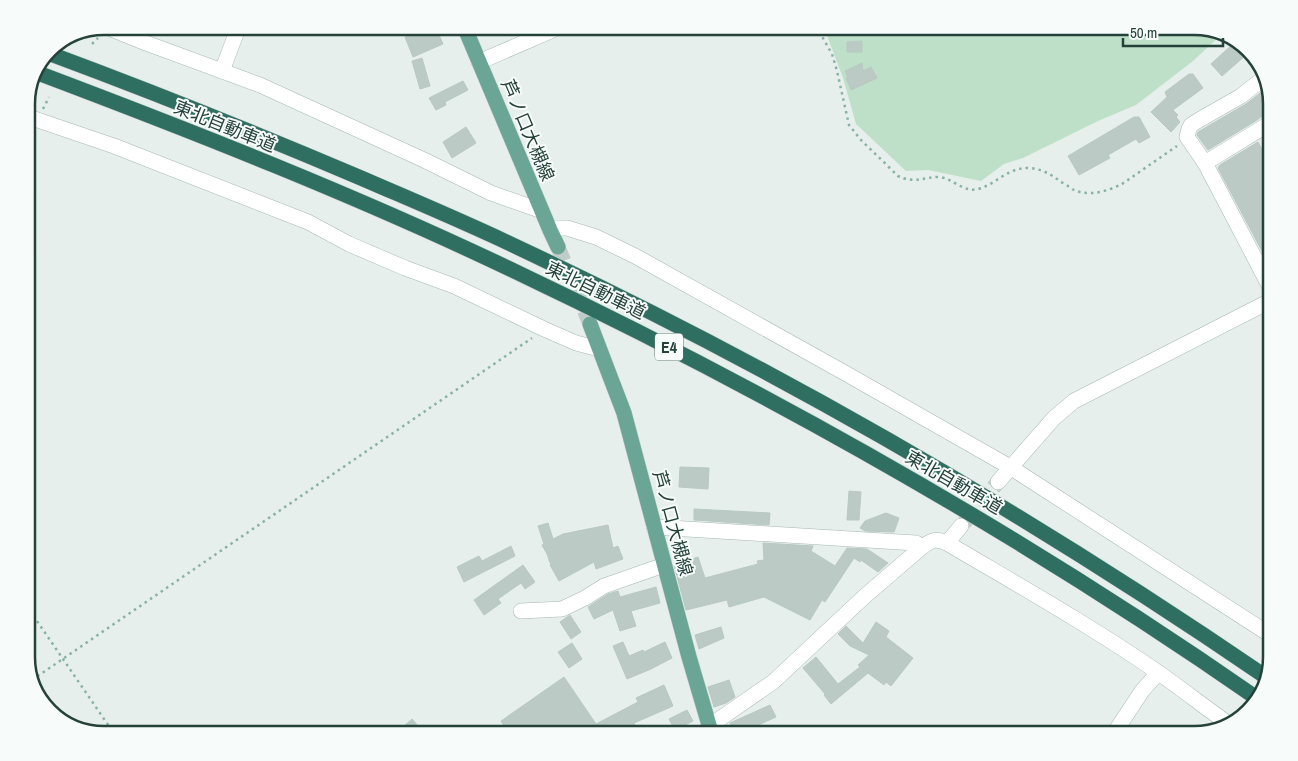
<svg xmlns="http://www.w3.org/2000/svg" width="1298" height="761" viewBox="0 0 1298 761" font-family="'Archivo Narrow','Noto Sans JP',sans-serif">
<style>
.green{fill:#bfe0c8}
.building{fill:#bbcac4;stroke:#b8c9c2}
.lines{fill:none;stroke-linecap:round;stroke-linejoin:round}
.minor-tunnel{stroke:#bfccc8;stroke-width:15;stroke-dasharray:15 8;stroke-linecap:butt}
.major-tunnel{stroke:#bfccc8;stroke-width:15;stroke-dasharray:15 8;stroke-linecap:butt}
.minor-casing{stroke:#a8b8b2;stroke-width:16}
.major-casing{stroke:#c2cac8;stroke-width:16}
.highway-casing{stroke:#c2cac8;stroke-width:16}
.path{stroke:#86b3a5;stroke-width:2.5;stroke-dasharray:2.5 4;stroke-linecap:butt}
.minor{stroke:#fff;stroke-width:15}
.major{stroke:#6aa596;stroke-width:15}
.highway{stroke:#2f6f62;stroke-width:15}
.labels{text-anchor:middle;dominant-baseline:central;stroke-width:4;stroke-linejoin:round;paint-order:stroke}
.shield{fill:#f7fbf9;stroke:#637a73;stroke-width:1}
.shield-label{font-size:16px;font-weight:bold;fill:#24423a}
.street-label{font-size:18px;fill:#24423a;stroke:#f7fbf9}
.rim{fill:none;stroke:#24423a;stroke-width:2.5}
</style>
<rect width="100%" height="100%" fill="#e6efeb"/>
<polygon class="green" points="825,26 1194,26 1222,34 1193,61 1136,105 1098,121 1023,158 1004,164 981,181 928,170 906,171 856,124 843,78 825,30"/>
<g class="building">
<polygon points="430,26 435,26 443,44 413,57 405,37"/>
<polygon points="862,41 862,52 847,52 847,42"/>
<polygon points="1235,42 1246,55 1222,76 1211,64"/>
<polygon points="422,58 430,86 420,89 412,61"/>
<polygon points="862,63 863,71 871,67 877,78 851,90 846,78 848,77 845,71"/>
<polygon points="1189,74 1193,74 1203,88 1173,110 1178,115 1176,117 1180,122 1171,132 1151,112 1167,97 1165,92"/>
<polygon points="463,81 468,90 445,102 446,105 436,110 429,98"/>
<polygon points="1268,87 1272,99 1272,105 1264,112 1265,114 1257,120 1208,150 1197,135 1198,132 1246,104"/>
<polygon points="1134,117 1139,117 1150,137 1139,143 1136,139 1108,155 1110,158 1079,175 1068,156"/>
<polygon points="466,127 476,143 452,158 443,142"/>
<polygon points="1258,142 1272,167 1272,270 1218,168 1220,165"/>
<polygon points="680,467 709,468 708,489 679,487"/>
<polygon points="849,491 861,492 859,520 847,520"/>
<polygon points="694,509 770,513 769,525 694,520"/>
<polygon points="886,513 899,518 894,532 865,531 860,528 865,521"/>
<polygon points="548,523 553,539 563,534 608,525 613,548 618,546 623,559 596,569 594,562 559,581 550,565 552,563 550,563 547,554 542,545 544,544 538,526"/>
<polygon points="763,543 813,546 811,551 835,566 847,548 867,549 888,563 878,572 861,560 860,562 854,558 825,602 822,600 810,620 764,597 729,607 727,600 686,610 674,565 698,557 705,578 758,564 757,561 764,560"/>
<polygon points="511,546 515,556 464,582 457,567 479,556 482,561"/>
<polygon points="523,565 535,582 525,589 521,583 498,599 501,603 484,615 474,600"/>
<polygon points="656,587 660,603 631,611 636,626 620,631 613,610 594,619 588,607 608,594 618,591 620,597"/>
<polygon points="570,615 581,632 571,639 560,622"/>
<polygon points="876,622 889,631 886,637 913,658 891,686 886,682 884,685 868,673 831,704 824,695 825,694 803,668 816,657 838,684 860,667 858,665 869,655 850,646 838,634 846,626 863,643"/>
<polygon points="721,627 724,638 699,649 695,635"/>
<polygon points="623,642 629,656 643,650 644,652 665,642 672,658 651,669 627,679 613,646"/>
<polygon points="572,643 582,659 569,668 558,652"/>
<polygon points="564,677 596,724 638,702 636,698 664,685 673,706 634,723 640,735 510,735 501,721"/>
<polygon points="729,680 735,697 726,703 714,707 708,687"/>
<polygon points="770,705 776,717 736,735 730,723"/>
<polygon points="687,710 693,721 675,730 669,719"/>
<polygon points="412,719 426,735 394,735"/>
</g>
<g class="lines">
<polyline class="minor-tunnel" points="964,523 998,482"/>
<polyline class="major-tunnel" points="558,247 590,324"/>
<defs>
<g id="minor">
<polyline points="104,26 146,43 260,85 424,160 491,193 542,211"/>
<polyline points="479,62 562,26"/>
<polyline points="222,71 239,26"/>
<polyline points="1265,77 1241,96 1199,120 1191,125 1189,129 1187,137 1205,163 1272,291"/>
<polyline points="26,116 114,146 308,222 349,244 405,268 454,286 544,329 576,343 599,349"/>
<polyline points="1205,163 1272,122"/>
<polyline points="550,230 561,228 567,228 596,237 635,256 845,373 1010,467 1272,636"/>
<polyline points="998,482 1054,418 1074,401 1272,300"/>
<polyline points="654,527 916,543 922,547"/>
<polyline points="947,543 961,526"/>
<polyline points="521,611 562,609 585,598 604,586 664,565"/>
<path d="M708,727L773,682L865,596L922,547C932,540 935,538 947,543C1018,585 1091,626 1159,673C1183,690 1206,708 1230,725"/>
<polyline points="1113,735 1142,691 1158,673"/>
</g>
<g id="major">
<polyline points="464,26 550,230 558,247"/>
<polyline points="590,324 624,413 689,657 712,735"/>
</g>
<g id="highway">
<path d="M48,53C153,92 258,134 361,178C414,201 467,223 519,248C779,370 1029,515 1266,677"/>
<path d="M38,73C197,133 357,196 510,269C771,393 1021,534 1258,699"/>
</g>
</defs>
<use href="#minor" class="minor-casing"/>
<use href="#major" class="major-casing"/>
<use href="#highway" class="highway-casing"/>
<g class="path">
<path d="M816,26L832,54L837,71L849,125L861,140L898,176C915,184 923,177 939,177C953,178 963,193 978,189C995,185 1007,168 1027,168C1040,168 1051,174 1061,182C1066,184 1070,188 1074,190C1089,197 1108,191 1122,184L1177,146"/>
<polyline points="92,44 98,38"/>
<polyline points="43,109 49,97"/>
<polyline points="26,148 33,132"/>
<polyline points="26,605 115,735"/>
<polyline points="32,680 532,338"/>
</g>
<use href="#minor" class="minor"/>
<use href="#major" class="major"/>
<use href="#highway" class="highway"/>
</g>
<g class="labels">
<rect class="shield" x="655" y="333.5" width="28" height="27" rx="4"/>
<g class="shield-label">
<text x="669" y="347">E4</text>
</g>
<g class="street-label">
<text transform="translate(225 126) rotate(22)">東北自動車道</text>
<text transform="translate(528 130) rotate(67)">芦ノ口大槻線</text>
<text transform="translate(596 290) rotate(26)">東北自動車道</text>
<text transform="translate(954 482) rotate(30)">東北自動車道</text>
<text transform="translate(673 523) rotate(75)">芦ノ口大槻線</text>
</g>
</g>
<path d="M0 0H1298V761H0ZM104 35H1194A69 69 0 0 1 1263 104V657A69 69 0 0 1 1194 726H104A69 69 0 0 1 35 657V104A69 69 0 0 1 104 35Z" fill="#f7fbf9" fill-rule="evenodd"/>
<path class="rim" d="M104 35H1194A69 69 0 0 1 1263 104V657A69 69 0 0 1 1194 726H104A69 69 0 0 1 35 657V104A69 69 0 0 1 104 35Z"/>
<path d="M1123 38v8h100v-8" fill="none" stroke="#24423a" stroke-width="2.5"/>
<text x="1130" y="38" font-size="15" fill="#24423a" stroke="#f7fbf9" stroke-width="4" paint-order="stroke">50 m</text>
</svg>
